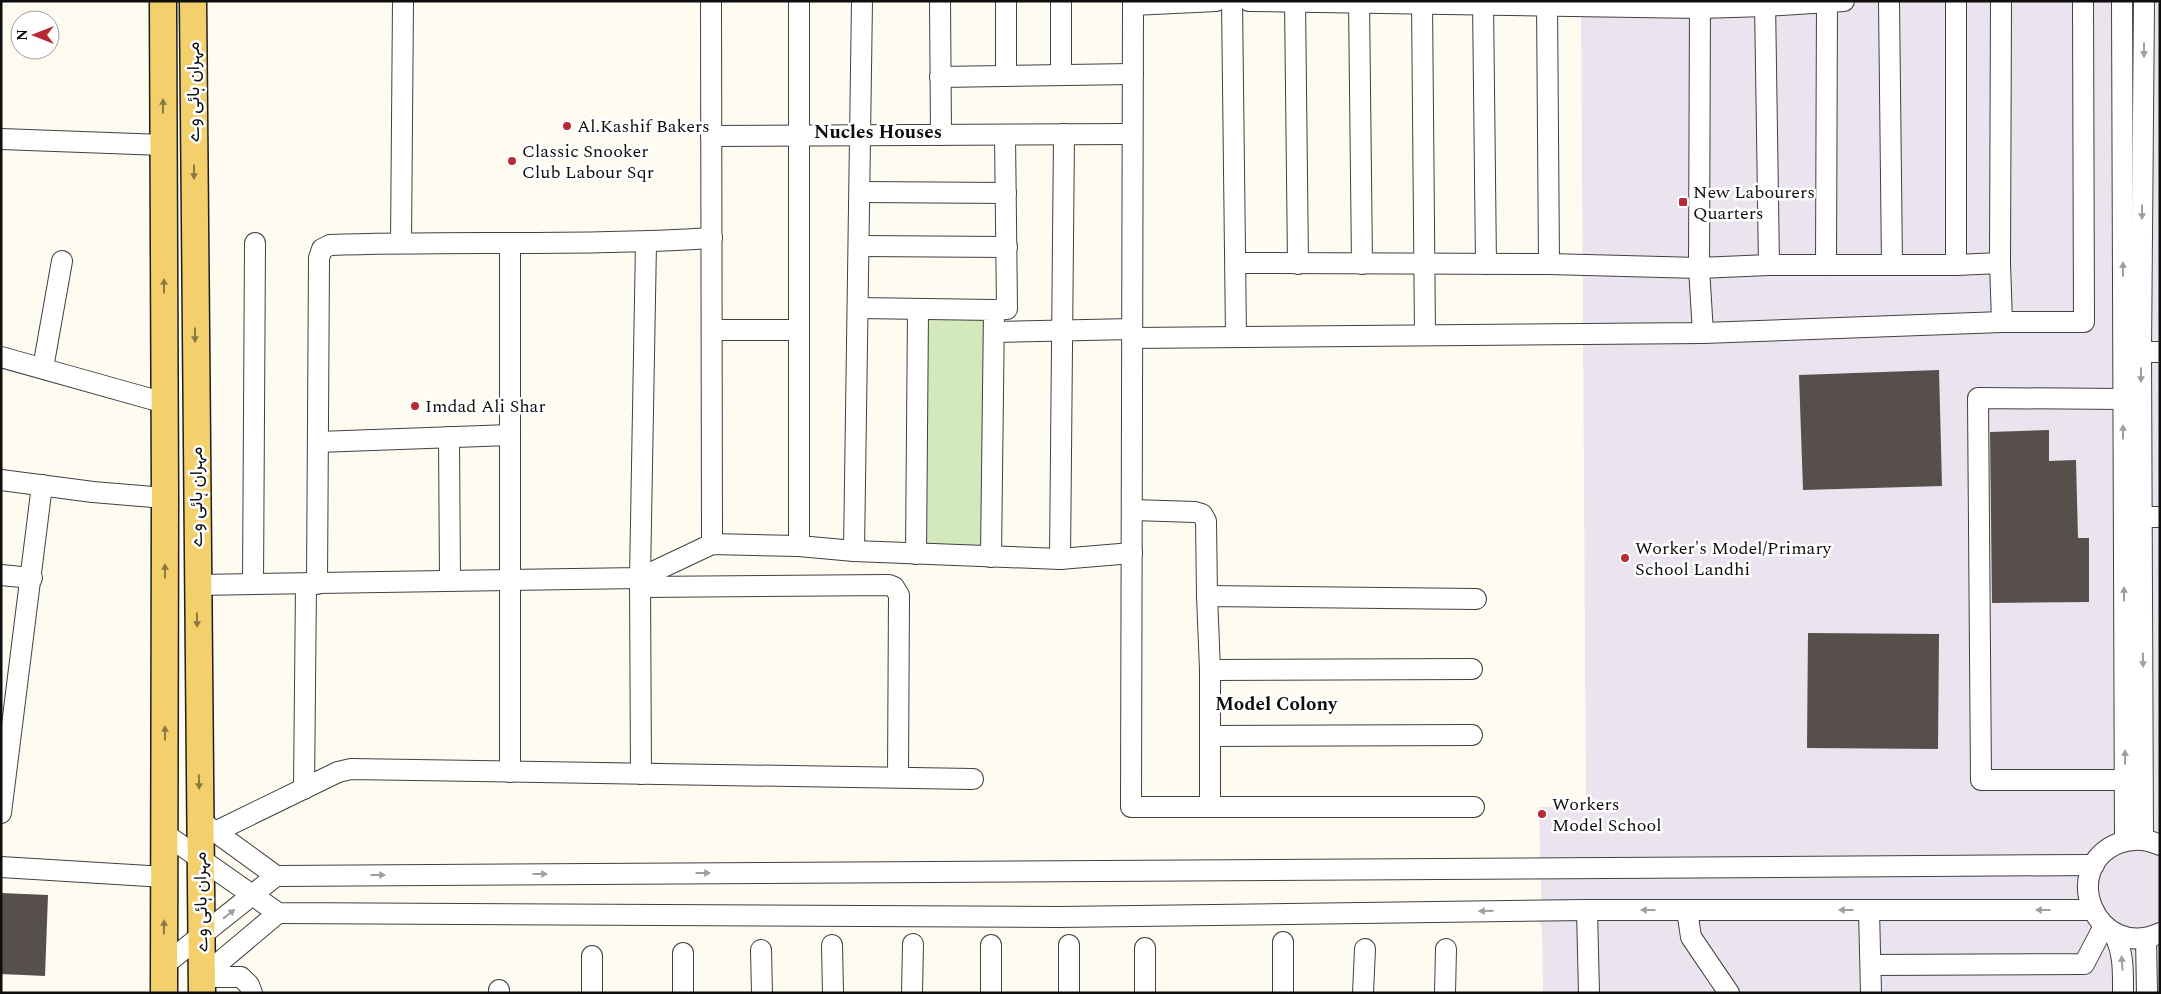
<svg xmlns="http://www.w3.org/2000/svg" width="2161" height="994" viewBox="0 0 2161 994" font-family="Spectral,Vazirmatn,serif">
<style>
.industrial{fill:#ebe3ed}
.green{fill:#d3e8bb}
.building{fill:#574f4b}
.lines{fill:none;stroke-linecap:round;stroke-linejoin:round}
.minor-casing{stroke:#414141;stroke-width:22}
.major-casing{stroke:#1f1f1f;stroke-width:29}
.minor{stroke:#fff;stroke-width:20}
.major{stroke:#f3d06c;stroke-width:26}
.oneway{fill:#9f9f9f}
.oneway2{fill:#8c7942}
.poi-dot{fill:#b92b34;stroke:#fff;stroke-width:2}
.labels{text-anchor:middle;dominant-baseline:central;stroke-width:5;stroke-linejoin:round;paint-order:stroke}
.street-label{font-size:18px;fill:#0e0e0e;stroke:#fff}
.poi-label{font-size:18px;fill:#0e0e0e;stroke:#fff;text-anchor:start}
.neighbourhood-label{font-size:19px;font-weight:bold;fill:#0e0e0e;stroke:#fff}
</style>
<rect width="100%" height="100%" fill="#fefbf0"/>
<polygon class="industrial" points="1581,1 2160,1 2160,993 1543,993 1542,926 1538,921 1542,921 1539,807 1586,806"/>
<polygon class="green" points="991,314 985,551 925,549 923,315"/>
<g class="building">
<polygon points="1939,370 1942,486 1803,490 1799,375"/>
<polygon points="2049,430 2049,461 2076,460 2078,538 2089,538 2089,602 1992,603 1990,432"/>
<polygon points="1808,633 1939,634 1938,749 1807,748"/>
<polygon points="1,893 48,895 45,976 1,974"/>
</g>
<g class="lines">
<defs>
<g id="minor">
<polyline points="711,1 712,544"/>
<polyline points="799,1 799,546"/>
<polyline points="940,1 941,135"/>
<polyline points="1061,1 1061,75"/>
<polyline points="1133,1 1131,807 1474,807"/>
<polyline points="1232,1 1236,337"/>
<polyline points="1249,1 1700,8 1765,6 1844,1"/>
<polyline points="1295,1 1298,264"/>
<polyline points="1359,1 1362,264"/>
<polyline points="1422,1 1425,335"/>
<polyline points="1483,1 1486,264"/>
<polyline points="1547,1 1549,264"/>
<polyline points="1700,1 1699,268 1703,333"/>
<polyline points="1765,1 1769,265"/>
<polyline points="1889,1 1892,265"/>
<polyline points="1956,1 1956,265"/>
<polyline points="2001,1 2000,263 2002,322"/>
<polyline points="2122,1 2125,841"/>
<polyline points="1133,5 1216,1"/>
<polyline points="1006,76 1006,1"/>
<polyline points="940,77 1133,74"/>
<polyline points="711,136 1132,134"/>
<polyline points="1,139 163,145"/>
<polyline points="861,192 1006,193"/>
<polyline points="401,243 403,1"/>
<polyline points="510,243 510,772"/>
<polyline points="860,246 1007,247"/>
<polyline points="1236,263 1549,264 1699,268 1769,265 1956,265 2000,263"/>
<polyline points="1826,265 1827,1"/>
<polyline points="859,308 994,310 991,557"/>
<polyline points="994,310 1007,309 1005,135"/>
<polyline points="712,330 799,330"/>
<polyline points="994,332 1132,329"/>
<polyline points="1132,338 1703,333 2002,322 2084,322 2083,1"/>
<polyline points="2141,352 2160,352"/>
<polyline points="1,357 165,403"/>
<polyline points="43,368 62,261"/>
<polyline points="2123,399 1978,398 1981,780 2126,780"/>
<polyline points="449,437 450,580"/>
<polyline points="318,442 510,435"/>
<polyline points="1,480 93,492 165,498"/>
<polyline points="1133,510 1195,512 1202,514 1206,521 1207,596"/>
<polyline points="2142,517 2160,517"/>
<polyline points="854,551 862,1"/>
<polyline points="916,554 918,309"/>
<polyline points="1060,559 1064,134"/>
<polyline points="1,575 32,578"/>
<polyline points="253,584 255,243"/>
<path d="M317,584L319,258L322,249L330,245C457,241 585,246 712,238"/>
<polyline points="197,585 640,578 712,544 799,546 854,551 1060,559 1132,553"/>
<polyline points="640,587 889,585 894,587 899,595 898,777"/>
<polyline points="1210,670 1472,669"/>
<polyline points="1210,736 1472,735"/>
<polyline points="641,774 640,578 646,243"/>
<polyline points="304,789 306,584"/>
<polyline points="1210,807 1210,670 1207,596 1476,599"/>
<polyline points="1,813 42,485"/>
<polyline points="206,825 276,876"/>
<polyline points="215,832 338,772 351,769 973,779"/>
<polyline points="165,834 278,913 1059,917 1587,910 2092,910"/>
<polyline points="2143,840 2141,352 2144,1"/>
<path d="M2160,845C2147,839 2132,838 2119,843C2057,868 2097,962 2160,933"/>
<polyline points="1,867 165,877"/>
<polyline points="1587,910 1589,993"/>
<polyline points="1687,910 1691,937 1729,993"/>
<polyline points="1869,910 1871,993"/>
<path d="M2114,934C2124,953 2123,972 2123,993"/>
<polyline points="2146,938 2147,993"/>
<polyline points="832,945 833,993"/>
<polyline points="1145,948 1145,993"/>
<polyline points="761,950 762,993"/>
<polyline points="592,956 592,993"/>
<polyline points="1872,965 2084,964 2104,926"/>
<polyline points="163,966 276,876 2094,865"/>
<polyline points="202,977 278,913"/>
<polyline points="202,977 241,977 249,985 252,993"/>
<polyline points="499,993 499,990"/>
<polyline points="683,993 683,953"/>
<polyline points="912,993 913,944"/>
<polyline points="991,993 991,945"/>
<polyline points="1069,993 1069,945"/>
<polyline points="1283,993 1283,942"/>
<polyline points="1363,993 1365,949"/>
<polyline points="1445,993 1446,949"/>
</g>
<g id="major">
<polyline points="163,1 165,498 164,993"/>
<polyline points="193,1 202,993"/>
</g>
</defs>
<use href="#minor" class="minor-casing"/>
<use href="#major" class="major-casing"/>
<use href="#minor" class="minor"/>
<use href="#major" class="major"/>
</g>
<defs><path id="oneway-solid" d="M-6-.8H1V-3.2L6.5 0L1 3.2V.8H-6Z" transform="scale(1.25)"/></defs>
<g class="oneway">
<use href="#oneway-solid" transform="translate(2144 50) rotate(90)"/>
<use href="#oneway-solid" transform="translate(2142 212) rotate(90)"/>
<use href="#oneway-solid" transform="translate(2123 269) rotate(-90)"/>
<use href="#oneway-solid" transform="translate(2141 375) rotate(90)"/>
<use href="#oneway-solid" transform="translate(2123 432) rotate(-90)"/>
<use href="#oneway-solid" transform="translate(2124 594) rotate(-90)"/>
<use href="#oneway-solid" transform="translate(2143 660) rotate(89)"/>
<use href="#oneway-solid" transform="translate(2125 757) rotate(-90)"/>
<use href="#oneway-solid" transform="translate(703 873)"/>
<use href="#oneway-solid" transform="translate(540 874)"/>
<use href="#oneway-solid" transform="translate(378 875)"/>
<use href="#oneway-solid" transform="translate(1648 910) rotate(-180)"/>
<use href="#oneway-solid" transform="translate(1846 910) rotate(180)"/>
<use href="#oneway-solid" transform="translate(2043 910) rotate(-180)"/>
<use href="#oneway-solid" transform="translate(1486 911) rotate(179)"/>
<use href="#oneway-solid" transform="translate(229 914) rotate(-38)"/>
<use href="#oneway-solid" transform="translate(2122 963) rotate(-94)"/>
</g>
<g class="oneway2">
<use href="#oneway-solid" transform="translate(163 106) rotate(-90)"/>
<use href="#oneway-solid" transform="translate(194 172) rotate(90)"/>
<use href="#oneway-solid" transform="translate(164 286) rotate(-90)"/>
<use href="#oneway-solid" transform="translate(195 335) rotate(90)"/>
<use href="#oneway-solid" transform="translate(165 571) rotate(-90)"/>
<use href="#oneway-solid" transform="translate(197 620) rotate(89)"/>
<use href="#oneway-solid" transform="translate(165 733) rotate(-90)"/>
<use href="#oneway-solid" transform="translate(199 782) rotate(89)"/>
<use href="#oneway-solid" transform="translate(164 927) rotate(-89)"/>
</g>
<g class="poi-dot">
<circle cx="567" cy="126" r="5"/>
<circle cx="512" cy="161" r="5"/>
<rect x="1678" y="197" width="10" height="10" rx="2.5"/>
<circle cx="415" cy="406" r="5"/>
<circle cx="1625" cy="558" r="5"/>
<circle cx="1542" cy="814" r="5"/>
</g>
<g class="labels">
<g class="street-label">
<text transform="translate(193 92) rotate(-90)">مہران ہائی وے</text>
<text transform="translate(196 497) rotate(-90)">مہران ہائی وے</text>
<text transform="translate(201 902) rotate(-91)">مہران ہائی وے</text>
</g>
<g class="poi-label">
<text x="577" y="126">Al.Kashif Bakers</text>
<text x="522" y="151">Classic Snooker<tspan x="522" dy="21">Club Labour Sqr</tspan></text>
<text x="1693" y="192">New Labourers<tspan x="1693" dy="21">Quarters</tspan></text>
<text x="425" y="406">Imdad Ali Shar</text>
<text x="1635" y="548">Worker's Model/Primary<tspan x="1635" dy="21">School Landhi</tspan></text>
<text x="1552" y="804">Workers<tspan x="1552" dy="21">Model School</tspan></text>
</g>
<g class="neighbourhood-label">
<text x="878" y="132">Nucles Houses</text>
<text x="1276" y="704">Model Colony</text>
</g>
</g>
<rect width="2161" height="994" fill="none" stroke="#0e0e0e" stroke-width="5"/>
<g transform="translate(35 35) rotate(270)"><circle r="24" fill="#ffffff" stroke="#9f9f9f"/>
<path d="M0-4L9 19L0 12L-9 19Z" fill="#b92b34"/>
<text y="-8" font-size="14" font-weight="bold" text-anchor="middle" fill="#0e0e0e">N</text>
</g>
</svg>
